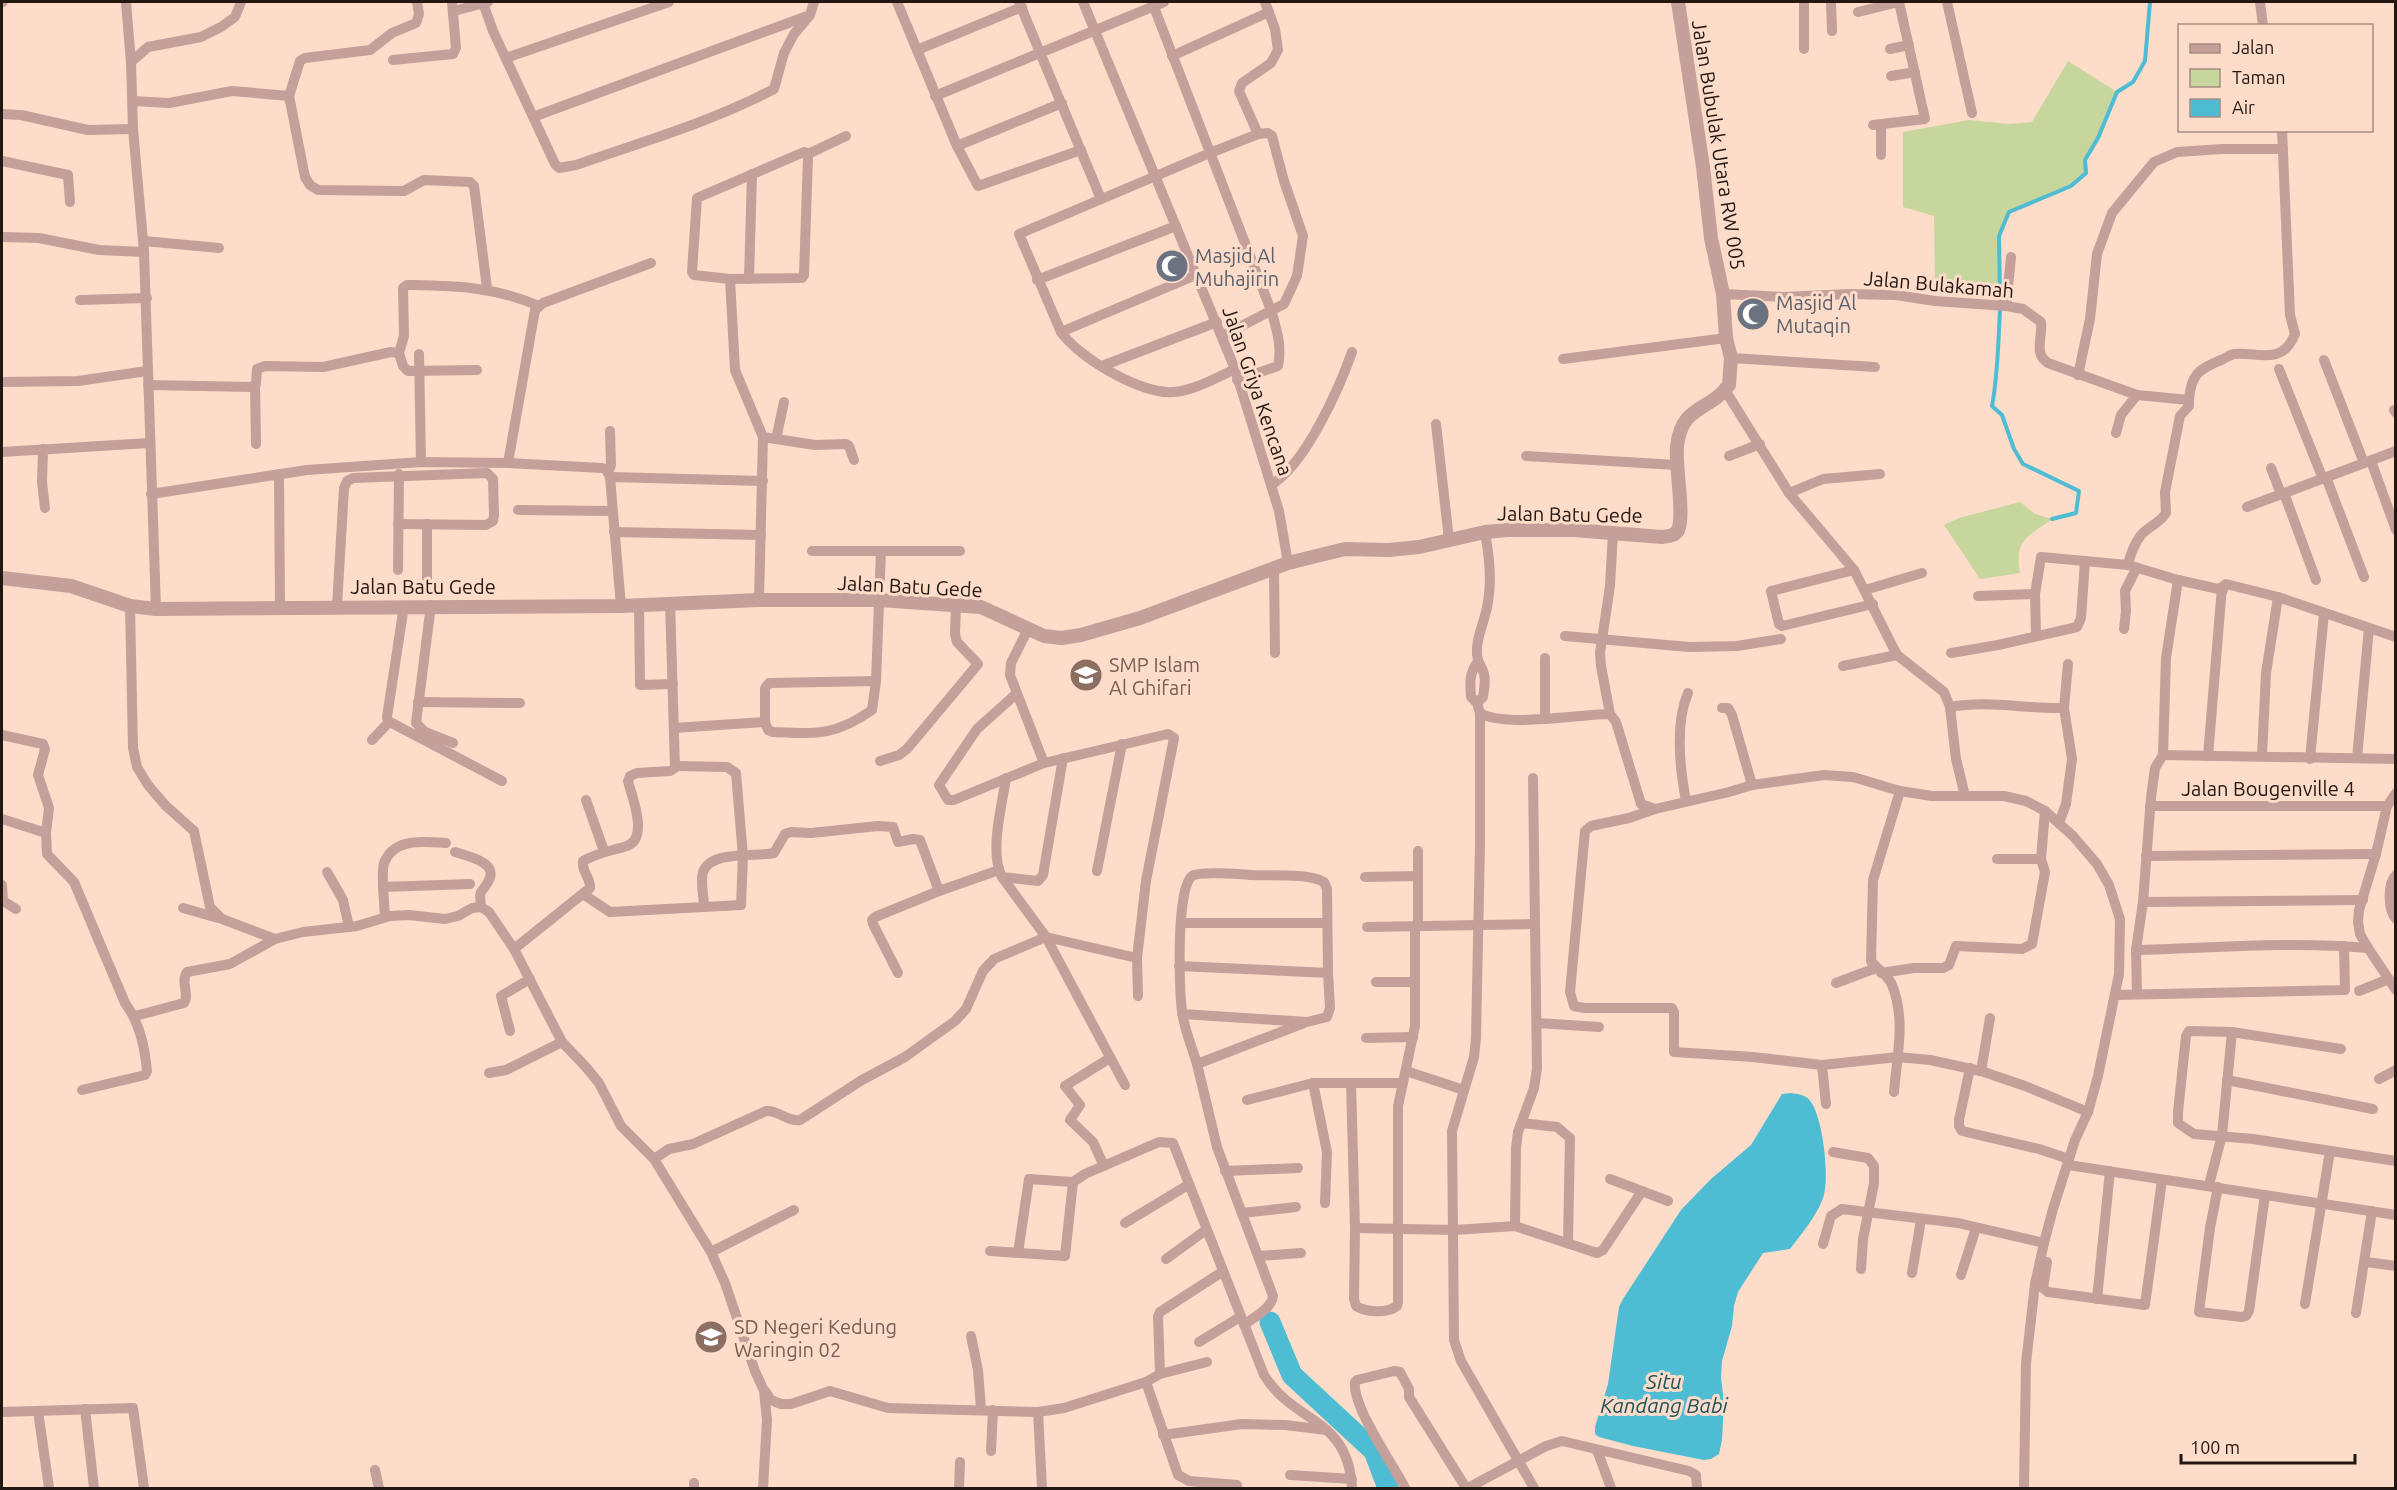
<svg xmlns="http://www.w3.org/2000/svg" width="2397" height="1490" viewBox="0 0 2397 1490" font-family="Ubuntu,sans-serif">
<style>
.green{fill:#c7d69d}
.water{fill:#4ebcd2}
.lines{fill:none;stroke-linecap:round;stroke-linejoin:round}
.stream{stroke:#4ebcd2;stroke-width:4}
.river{stroke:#4ebcd2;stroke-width:21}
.minor{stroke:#c59f99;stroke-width:10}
.tertiary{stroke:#c59f99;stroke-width:14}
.labels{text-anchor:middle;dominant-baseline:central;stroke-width:6;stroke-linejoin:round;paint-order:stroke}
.street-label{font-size:20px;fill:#231711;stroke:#fddcca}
.worship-label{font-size:20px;fill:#5b616d;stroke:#fddcca;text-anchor:start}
.education-label{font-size:20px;fill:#785e54;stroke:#fddcca;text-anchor:start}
.water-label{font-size:21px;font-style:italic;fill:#1f4f58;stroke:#fddcca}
</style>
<rect width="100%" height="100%" fill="#fddcca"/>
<g class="green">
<polygon points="2068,61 2117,92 2098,138 2085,160 2086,173 2071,186 2009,212 1999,236 1999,294 1967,293 1935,282 1934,216 1903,207 1903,132 1969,120 2010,124 2032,122"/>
<path d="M2020,502L2035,514L2052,519C2028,537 2014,539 2020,573L1980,579L1944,525L1959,518Z"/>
</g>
<path class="water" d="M1791,1093C1798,1094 1807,1095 1811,1102C1823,1119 1830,1178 1823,1198C1816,1217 1802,1233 1790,1249L1763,1253L1738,1292L1734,1306L1732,1326L1722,1361L1721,1378L1724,1403L1722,1440L1719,1454L1711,1459L1704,1460L1633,1446L1599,1437L1595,1434V1427L1608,1384L1619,1307L1623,1299L1681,1210L1711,1179L1751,1145L1782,1094Z"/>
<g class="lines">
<g class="stream">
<polyline points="2000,300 1999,236 2009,212 2071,186 2086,173 2085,160 2098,138 2117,92 2133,82 2145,61 2150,2"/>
<path d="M2000,311C1998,343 1998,375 1992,406L2002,415L2014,449L2023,464L2079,491L2076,513L2052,519"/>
</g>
<polyline class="river" points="1270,1322 1292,1375 1374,1451 1388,1488"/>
<g class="minor">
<polyline points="2,2 3,2"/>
<polyline points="126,2 131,62 133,129 144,252 156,609"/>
<polyline points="417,2 419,14 416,23 392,33 370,50 305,58 300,61 289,96 305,177 310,185 318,190 404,191 424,180 470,182 474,186 487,288"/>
<polyline points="897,2 957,146 978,186 1081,150"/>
<polyline points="1019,2 1101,199"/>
<polyline points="1083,2 1235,369 1279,511 1288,563"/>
<path d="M1152,2L1272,313C1277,331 1282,347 1278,366L1237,380"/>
<polyline points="1831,2 1832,31"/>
<polyline points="1947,2 1972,113"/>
<polyline points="2260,2 2263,26"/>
<path d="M483,3L493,31L555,164L559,168L576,165C642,142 711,122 774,89L784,53L794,34L810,15"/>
<polyline points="454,11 488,2"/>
<polyline points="1858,12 1899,2"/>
<polyline points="1804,49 1804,2"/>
<polyline points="1890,49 1909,45"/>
<polyline points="917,50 1022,7"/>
<polyline points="1172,56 1269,12"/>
<polyline points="506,58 669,2"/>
<polyline points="393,60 453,54 456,48 452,2"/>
<polyline points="131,62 148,47 201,37 221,27 235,17 241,2"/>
<polyline points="1891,76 1915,72"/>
<polyline points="935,96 1164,2"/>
<polyline points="133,101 169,103 232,91 289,96"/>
<polyline points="2,114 21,115 88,130 133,129"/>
<polyline points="533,117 810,15 814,2"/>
<polyline points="1873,125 1925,119 1899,2"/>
<polyline points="1881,125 1881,155"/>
<polyline points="1258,134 1239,91 1242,83 1271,63 1278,50 1275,29 1265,2"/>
<polyline points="957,146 1062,103"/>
<polygon points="804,152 807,153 808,157 804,275 802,278 730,279 694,275 692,272 697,198"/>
<polyline points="808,154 846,136"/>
<polyline points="2,161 68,175 70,202"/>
<polyline points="2,237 39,238 99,250 144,252"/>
<polyline points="144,241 219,248"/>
<polyline points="730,279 735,370 763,437 759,600"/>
<polyline points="749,279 752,174"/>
<polyline points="1037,280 1176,226"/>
<path d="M1723,294L1783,297L1849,294L1896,295L1935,301L2006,306L2023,309L2041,322C2043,338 2033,353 2048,363L2137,395L2189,400C2191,374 2199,369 2221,360C2226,358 2229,355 2234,354C2257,351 2282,367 2295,334L2290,315L2282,130"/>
<polyline points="80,300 147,298"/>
<polyline points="2006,306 2011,257"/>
<polyline points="1061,332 1196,275"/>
<path d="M1222,336L1284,304L1297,276L1303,236L1284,181L1272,136L1268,133L1258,134L1210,153L1019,234L1061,332C1079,358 1142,395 1174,392C1195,390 1216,378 1235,369"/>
<path d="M399,353L404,336L403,288L407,285C456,286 492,286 539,306"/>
<polyline points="419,354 421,462"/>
<polyline points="1731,358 1875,367"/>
<polyline points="1563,359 1726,338"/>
<polyline points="2324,360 2364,463"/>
<polyline points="1102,366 1217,322"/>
<polyline points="2279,369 2323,479"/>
<polyline points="2078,375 2090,319 2097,254 2112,213 2154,162 2177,152 2222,149 2283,149"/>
<polyline points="2,382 78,381 147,371"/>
<polyline points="148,385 251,387 256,384 257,369 265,366 323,367 391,352 399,353 403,366 408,371 477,370"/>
<polyline points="255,386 256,444"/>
<polyline points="1725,390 1789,493 1854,570 1897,655 1944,692 1950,707 1956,759 1965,796"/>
<polyline points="2394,410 2396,413"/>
<polyline points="1436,424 1449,540"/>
<polyline points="2116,433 2121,415 2137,395"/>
<polyline points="763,437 815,445 846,444 849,446 854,460"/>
<polyline points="776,439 784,402"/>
<polyline points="43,449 42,482 45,508"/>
<polyline points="2,452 149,443"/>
<polyline points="1526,456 1676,465"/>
<polyline points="1729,456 1760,444"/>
<polyline points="2371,461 2396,530"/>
<polyline points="508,463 535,310 543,303 651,263"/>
<polyline points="2271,468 2281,494"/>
<polyline points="608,473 611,465 610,431"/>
<polyline points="279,474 280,608"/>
<polyline points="610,477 763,481"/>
<polyline points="2326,477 2364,577"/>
<path d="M1271,485C1305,465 1339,389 1352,352"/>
<polyline points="1789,493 1823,479 1880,474"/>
<polyline points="2284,493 2316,580"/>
<polyline points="151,494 307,470 421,462 508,463 602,468 606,469 610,477 621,606"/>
<polyline points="2247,507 2396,451"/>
<polyline points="518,510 612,511"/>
<polyline points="614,532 761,535"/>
<polyline points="1613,533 1610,586 1600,653 1601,666 1610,714 1616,722 1641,804 1655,809 1729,792 1752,785 1824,775 1853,777 1900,791 1932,796 2004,796 2026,801 2045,811 2073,836 2097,864 2109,885 2120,919 2119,974 2098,1076 2088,1112 2075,1140 2053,1209 2044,1243 2035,1284 2026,1363 2024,1488"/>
<polyline points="812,551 960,551"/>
<path d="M2128,565C2130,556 2135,543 2141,535C2149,526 2160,523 2166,513L2165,492L2180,416L2189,406V400"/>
<polyline points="1274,569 1275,653"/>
<polyline points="398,570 399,474"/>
<polyline points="1854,570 1771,591 1779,624 1782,626 1873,604"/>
<polyline points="427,578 427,524"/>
<polyline points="1865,590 1922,573"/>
<polyline points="1978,596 2035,594"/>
<polyline points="639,604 640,685 673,684"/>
<polyline points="431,605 416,723 425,732 453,743"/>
<polyline points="130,606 133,748 137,767 148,785 165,805 194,831 210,907 222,919 275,939 303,932 357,926 390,916 409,915 445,919 458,916 472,908 481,907 489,912 514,949 562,1042 585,1066 599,1083 621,1126 654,1159 711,1252 725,1283 755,1371 764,1391 767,1420 763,1488"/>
<polyline points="337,606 344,488 347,481 353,478 487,473 493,479 494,515 493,521 486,525 398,524"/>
<polyline points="404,606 387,717 388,721 502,781"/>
<polyline points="2124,629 2126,611 2125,591 2136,569"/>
<polyline points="2036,635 2035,594 2041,557 2128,565 2178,580 2223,590"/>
<polyline points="1565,636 1689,647 1737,646 1781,639"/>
<polyline points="1951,653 1998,645 2077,627 2081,618 2085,561"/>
<polyline points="1545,658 1545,718"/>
<path d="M1477,663C1469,674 1470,683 1471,697L1477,703L1480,713V844L1476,1038L1474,1057L1452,1131L1454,1340L1461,1361L1534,1488"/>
<polyline points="1843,666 1897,655"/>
<polyline points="1016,694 977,729 939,785 948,800 954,800 1044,763 1010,675 1011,663 1028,629"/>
<polyline points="418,702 520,703"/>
<path d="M1477,703L1483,697C1484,690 1486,681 1484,674C1481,663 1476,663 1477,648C1478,632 1486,618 1488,602C1492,579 1489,556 1485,532"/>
<path d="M1950,707C1988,700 2025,709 2064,708"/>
<polyline points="1722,708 1728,708 1732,715 1752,785"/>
<path d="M1480,713C1505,728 1579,714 1610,714"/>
<path d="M765,722L768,730L773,732C817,734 835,736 872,710L876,681L881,551"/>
<polyline points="674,728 765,722 765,688 769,683 876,681"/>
<polyline points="2,735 43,744 45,749 38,775 49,808 46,833"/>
<polyline points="372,740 389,722"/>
<polyline points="2163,755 2396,759"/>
<polyline points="2208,756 2222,587 2226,584 2278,597 2396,637"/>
<polyline points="2262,756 2266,673 2278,597"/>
<polyline points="2357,758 2369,628"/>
<polyline points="2310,759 2324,613"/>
<polyline points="880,761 899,755 907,749 978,664 957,642 955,634 956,605"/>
<polyline points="1044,763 1168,734 1174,738 1146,881 1137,958 1138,996"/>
<path d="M1006,778C1002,806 989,852 1002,877L1038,881L1043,875L1063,758"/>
<polyline points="2396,793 2387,806 2376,854 2359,910 2358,922 2360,934 2368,948 2396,990"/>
<polyline points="586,800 604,851"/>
<path d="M1686,801C1680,769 1675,723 1688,693"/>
<polyline points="2150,806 2387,806"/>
<polyline points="1655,809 1629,818 1591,826 1585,831 1570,992 1574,1006 1584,1008 1672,1008 1674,1012 1674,1052 1753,1057 1822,1065 1898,1057 1930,1060 1981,1071 2025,1086 2088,1112"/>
<path d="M2,819L46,833L47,854L74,882L125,1003C140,1023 145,1047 147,1071L145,1075L82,1090"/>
<polyline points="2059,823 2066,804 2072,759 2064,708 2068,664"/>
<path d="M455,852C467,856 500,862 488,882C480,896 479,887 481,907"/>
<polyline points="2146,856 2376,854"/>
<polyline points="1997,859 2041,859"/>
<polyline points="1097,871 1122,744"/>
<polyline points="327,872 343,900 349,927"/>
<path d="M2396,875C2387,883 2388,911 2396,919"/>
<polyline points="1002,877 1046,937 1125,1085"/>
<polyline points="1365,877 1418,876"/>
<polyline points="2,885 3,901 16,909"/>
<path d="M383,887C383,880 382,870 384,863C394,837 424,842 446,843"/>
<polyline points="583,894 610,912 741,905 743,856 736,773 727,767 676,766"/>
<polyline points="2143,902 2363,900"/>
<path d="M704,906C704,897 700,881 703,872C711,850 755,857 774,853L785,834L791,832L811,833L878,826L893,827L898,842L913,839L920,840L939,891"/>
<polyline points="183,908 218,918"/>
<polyline points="385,917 383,887 470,884"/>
<polyline points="1181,923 1327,923"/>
<polyline points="1418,926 1418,851"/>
<polyline points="1367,927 1535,924"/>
<path d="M514,949L590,888C591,878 581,871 583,861C599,852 611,851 627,846C649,838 632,797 628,781L630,776L637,773L670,771L675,768L670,602"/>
<path d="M2136,950C2213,948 2291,941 2368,948"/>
<polyline points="1179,966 1328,973"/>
<polyline points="898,973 873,924 872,920 875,917 939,891 999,870"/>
<polyline points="1881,973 1914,968 1943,968 1949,965 1956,946 2022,949 2032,944 2045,872 2041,859 2045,811"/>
<polyline points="1376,982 1415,982"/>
<polyline points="1836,983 1876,968"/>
<polyline points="2359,991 2389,979"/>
<polyline points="2137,994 2136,950 2143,902 2151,797 2155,768 2163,755 2166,658 2178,580"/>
<polyline points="2115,995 2345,990 2344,946"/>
<path d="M1182,1014L1307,1022L1327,1017L1330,1008L1328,973L1327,889L1324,882C1308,873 1270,876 1251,875C1240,874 1199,871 1192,876C1176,888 1179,990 1182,1011C1184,1029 1192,1047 1197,1064"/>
<path d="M135,1016L184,1003C190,994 180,982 187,972L230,964L275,939"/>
<polyline points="1537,1023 1599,1027"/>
<polyline points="510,1031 501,996 530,979"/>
<polyline points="1366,1038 1413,1037"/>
<polyline points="2341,1049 2232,1032 2189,1031 2186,1036 2178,1112 2178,1123 2194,1134 2253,1139 2396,1161"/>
<polyline points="1822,1065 1826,1104"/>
<polyline points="1970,1068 1959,1120 1959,1126 1962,1131 2039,1149 2069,1159"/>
<polyline points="1406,1071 1464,1090"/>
<polyline points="1981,1071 1990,1018"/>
<polyline points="489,1073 506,1070 562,1042"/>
<polyline points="2379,1079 2396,1070"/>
<polyline points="2227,1080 2373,1109"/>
<polyline points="1313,1083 1327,1152 1325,1203"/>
<path d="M1351,1083L1355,1228L1354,1299L1356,1306C1367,1313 1388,1313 1397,1306L1398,1302V1106L1415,1026V926"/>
<path d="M1894,1092C1897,1056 1906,1019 1892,985C1889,976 1877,969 1871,961L1873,880L1900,791"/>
<polyline points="1247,1100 1313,1083 1402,1083"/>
<polyline points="1522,1123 1557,1127 1570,1138 1568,1242"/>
<polyline points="1833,1152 1868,1158 1874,1166 1874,1183 1863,1239 1861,1269"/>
<path d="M654,1159L669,1149L693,1144L766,1111C779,1110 787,1122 800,1120L862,1080L905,1057L955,1021L966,1009L983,971L994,959L1046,937L1137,958"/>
<polyline points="2068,1165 2396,1215"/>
<polyline points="1104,1166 1093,1142 1070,1120 1080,1105 1065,1086 1110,1058"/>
<polyline points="1225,1171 1298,1168"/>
<polyline points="1610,1179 1668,1201"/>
<polyline points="2209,1185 2222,1135 2232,1032"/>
<polyline points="2218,1187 2210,1228 2199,1312 2242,1317 2246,1316 2249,1311 2265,1195"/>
<polyline points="1242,1213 1296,1207"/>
<polyline points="1125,1223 1188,1185"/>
<polyline points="1515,1226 1516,1148 1518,1132 1534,1088 1537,1069 1533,778"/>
<polyline points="1355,1228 1454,1230 1515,1226 1597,1253 1603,1250 1642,1191"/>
<polyline points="1823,1244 1831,1216 1842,1209 1958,1223 2044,1243"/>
<path d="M990,1251L1065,1256L1073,1182L1085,1174L1159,1142L1173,1143L1264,1375C1294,1424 1348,1416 1352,1488"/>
<polyline points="711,1252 794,1210"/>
<polyline points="1018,1253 1029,1179 1073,1182"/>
<polyline points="1258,1256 1301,1253"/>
<polyline points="1166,1259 1206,1230"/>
<polyline points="2047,1262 2043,1288 2048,1292 2145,1305 2162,1180"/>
<polyline points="2366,1262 2396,1266"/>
<polyline points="1912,1273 1921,1220"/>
<polyline points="1961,1275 1976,1228"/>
<polyline points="2097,1299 2110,1171"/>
<polyline points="2305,1304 2330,1151"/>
<polyline points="2356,1313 2372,1211"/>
<path d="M1244,1325C1253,1318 1272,1308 1273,1296L1217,1147L1197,1064L1304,1023"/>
<polyline points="971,1336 978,1370 981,1409"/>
<polyline points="1199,1342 1240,1317"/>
<polyline points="1160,1374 1207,1362"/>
<polyline points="1146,1382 1178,1475 1189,1481 1237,1485"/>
<polyline points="765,1391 771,1400 781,1404 791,1404 830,1391 888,1408 1038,1412 1064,1408 1146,1382 1160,1374 1158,1316 1160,1312 1222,1272"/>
<polyline points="85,1409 94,1488"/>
<polyline points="38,1411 49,1488"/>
<polyline points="2,1412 133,1408 144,1488"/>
<polyline points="1038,1412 1042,1488"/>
<polyline points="1163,1435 1242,1424 1285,1425 1327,1430"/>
<polyline points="1597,1450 1611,1488"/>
<polyline points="991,1451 993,1410"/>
<polyline points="375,1470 379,1488"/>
<polyline points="1290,1475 1352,1479"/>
<polyline points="694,1483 694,1488"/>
<polyline points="959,1488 960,1462"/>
<path d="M1405,1488C1393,1464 1352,1407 1355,1382L1357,1380L1394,1371L1400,1372L1409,1389V1397L1466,1488"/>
<polyline points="1468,1488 1546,1446 1562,1441 1689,1471 1696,1475 1697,1488"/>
</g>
<path class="tertiary" d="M2,578L71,586L130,606L156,609L621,606L759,600H879L981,607L1044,636L1061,638L1081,635L1140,618L1288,563L1345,549L1389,550L1419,547L1485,532L1508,530H1574L1662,537C1669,536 1675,536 1678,530C1685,516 1675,466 1677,446C1682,404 1709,412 1729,385L1731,358L1726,338L1723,294L1711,238L1703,167L1678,2"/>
</g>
<defs>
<symbol id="mosque-disc" viewBox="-11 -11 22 22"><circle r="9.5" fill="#6b7280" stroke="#fddcca"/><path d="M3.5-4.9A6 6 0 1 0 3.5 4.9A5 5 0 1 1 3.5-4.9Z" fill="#fff"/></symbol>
<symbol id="school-disc" viewBox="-11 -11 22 22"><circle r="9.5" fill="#8d6e63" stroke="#fddcca"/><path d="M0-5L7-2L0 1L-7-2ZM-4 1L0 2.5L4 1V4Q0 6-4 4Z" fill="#fff"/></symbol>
</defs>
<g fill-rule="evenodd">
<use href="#mosque-disc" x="1153" y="247" width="38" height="38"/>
<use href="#mosque-disc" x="1734" y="295" width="38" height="38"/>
<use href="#school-disc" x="1067" y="656" width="38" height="38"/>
<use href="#school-disc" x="692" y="1318" width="38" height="38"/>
</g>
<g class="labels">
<g class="street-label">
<text transform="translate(1719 145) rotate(81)">Jalan Bubulak Utara RW 005</text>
<text transform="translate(1939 284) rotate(5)">Jalan Bulakamah</text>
<text transform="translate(1258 391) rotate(71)">Jalan Griya Kencana</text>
<text transform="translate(1570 514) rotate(1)">Jalan Batu Gede</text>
<text x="423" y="586">Jalan Batu Gede</text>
<text transform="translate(910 586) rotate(3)">Jalan Batu Gede</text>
<text x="2268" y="788">Jalan Bougenville 4</text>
</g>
<g class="worship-label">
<text x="1195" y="255">Masjid Al<tspan x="1195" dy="23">Muhajirin</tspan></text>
<text x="1776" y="302">Masjid Al<tspan x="1776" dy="23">Mutaqin</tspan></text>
</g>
<g class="education-label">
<text x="1109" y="664">SMP Islam<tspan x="1109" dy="23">Al Ghifari</tspan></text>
<text x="734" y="1326">SD Negeri Kedung<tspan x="734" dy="23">Waringin 02</tspan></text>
</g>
<g class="water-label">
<text x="1664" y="1381">Situ<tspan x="1664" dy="24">Kandang Babi</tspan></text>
</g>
</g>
<rect width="2397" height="1490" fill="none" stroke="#231711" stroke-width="6"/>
<rect x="2178" y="24" width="195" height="108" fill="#fddcca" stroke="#a68d80" stroke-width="1.5"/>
<rect x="2190" y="44" width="30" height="9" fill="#c59f99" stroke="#a68d80" stroke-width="1.5"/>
<text x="2232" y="54" font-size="18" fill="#231711">Jalan</text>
<rect x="2190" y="69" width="30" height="18" fill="#c7d69d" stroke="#a68d80" stroke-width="1.5"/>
<text x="2232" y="84" font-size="18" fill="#231711">Taman</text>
<rect x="2190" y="99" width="30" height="18" fill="#4ebcd2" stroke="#a68d80" stroke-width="1.5"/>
<text x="2232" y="114" font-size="18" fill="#231711">Air</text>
<path d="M2181 1454v9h174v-9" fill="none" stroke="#231711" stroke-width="3"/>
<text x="2190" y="1454" font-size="18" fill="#231711" stroke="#fddcca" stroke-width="4.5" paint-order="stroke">100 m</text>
</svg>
